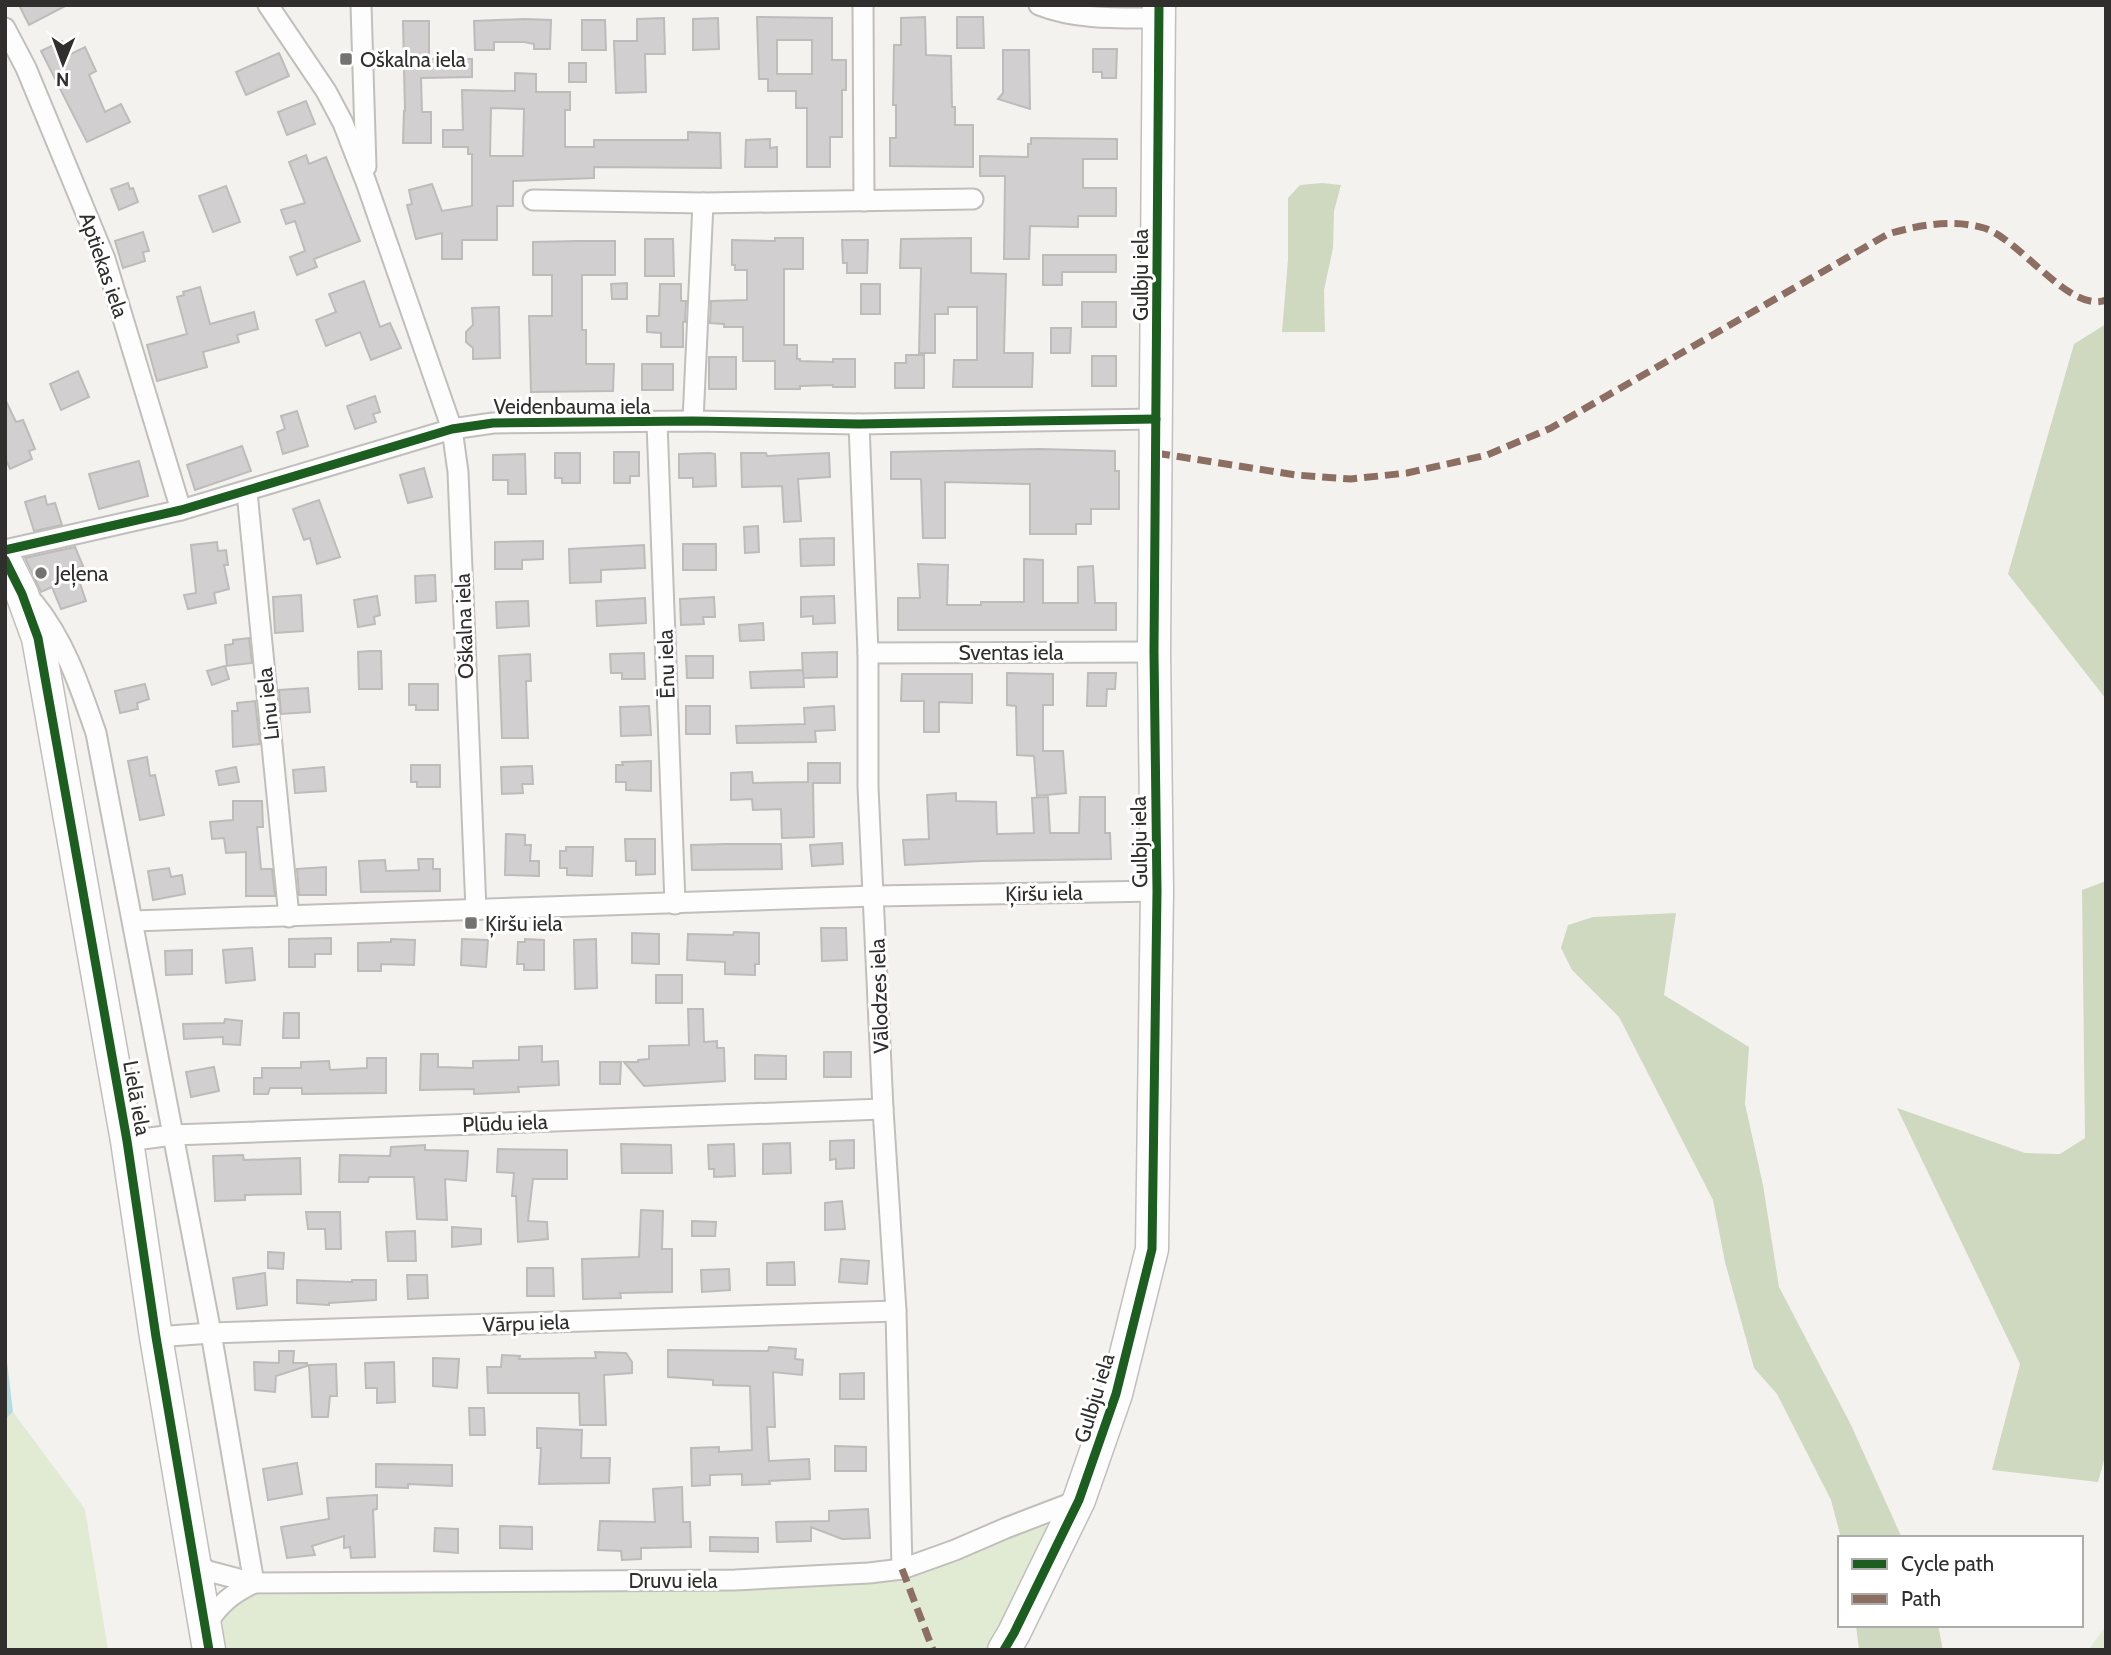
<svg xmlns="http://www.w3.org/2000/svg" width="2111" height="1655" viewBox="0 0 2111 1655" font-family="Cabin,sans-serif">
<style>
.green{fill:#e1ebd4}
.forest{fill:#ced9c0}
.water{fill:#b2ddde}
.building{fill:#d1cfcf;stroke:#bdbcbb;stroke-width:2;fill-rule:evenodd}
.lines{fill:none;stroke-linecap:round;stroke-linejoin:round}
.minor-casing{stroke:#c0bfbc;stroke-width:23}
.primary-casing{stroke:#c0bfbc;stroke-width:35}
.minor{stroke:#fdfdfd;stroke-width:19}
.primary{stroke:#fdfdfd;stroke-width:32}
.quiet{stroke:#8d6e63;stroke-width:7;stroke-dasharray:14 7;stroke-linecap:butt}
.cycleway-casing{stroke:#fff;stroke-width:13}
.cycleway{stroke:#1b5e20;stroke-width:9}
.poi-dot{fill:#757372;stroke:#fff;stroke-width:2.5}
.labels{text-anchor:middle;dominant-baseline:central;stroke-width:6;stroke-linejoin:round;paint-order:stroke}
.poi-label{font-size:21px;fill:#302f2e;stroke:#fff;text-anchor:start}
.street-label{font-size:21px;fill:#302f2e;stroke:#fff}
</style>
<rect width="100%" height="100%" fill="#f4f2ef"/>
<g class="green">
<polygon points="13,1412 85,1509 108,1650 5,1650 5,1419"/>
<path d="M1034,1522L1045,1524L1051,1533L990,1650H220C215,1621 220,1612 243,1595L738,1589L883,1579Z"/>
<polygon points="2106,1626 2106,1650 2088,1650"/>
</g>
<g class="forest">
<polygon points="1322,183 1341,185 1334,211 1333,248 1324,290 1325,332 1282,332 1288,260 1288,198 1300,185"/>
<polygon points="2106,324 2106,699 2008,574 2074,344"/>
<polygon points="2106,881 2106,1453 2098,1482 1992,1470 2020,1364 1897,1108 2025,1153 2060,1154 2085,1138 2082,890"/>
<polygon points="1676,913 1664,995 1749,1047 1745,1104 1763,1185 1779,1287 1851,1425 1902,1538 1841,1538 1831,1500 1777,1394 1754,1368 1725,1262 1713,1200 1619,1017 1572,970 1561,948 1568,925 1593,917"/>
<polygon points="1856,1625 1938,1625 1943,1650 1859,1650"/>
</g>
<polygon class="water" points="5,1345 13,1412 5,1419"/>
<g class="building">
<polygon points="19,5 67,5 29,25"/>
<path d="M757,17L832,18V60H846V90H842V137H830V167H807V108H796V91H768V79H759ZM777,40H812V74H777Z"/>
<polygon points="925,17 926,55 951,56 952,107 955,107 955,125 973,125 973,167 890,166 890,138 896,138 896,105 893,105 894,45 901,45 901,18"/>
<polygon points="957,17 983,17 984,48 957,48"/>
<polygon points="664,18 665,54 645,54 646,92 616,93 614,41 637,41 637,19"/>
<polygon points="718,18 719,49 693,50 693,19"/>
<polygon points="524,19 551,20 550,49 534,49 534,44 524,42 494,42 494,50 475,50 474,21"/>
<polygon points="582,20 605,20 606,50 582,50"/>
<polygon points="403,21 429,21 429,59 472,59 472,77 421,78 422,112 431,112 431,143 403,143 404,111 405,111"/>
<polygon points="62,41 69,55 85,47 96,71 89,75 105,112 121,104 130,122 87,142 41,51"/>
<polygon points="1093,49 1117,49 1116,78 1102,78 1102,72 1093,72"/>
<polygon points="1003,50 1029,50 1030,109 998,99 1003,93"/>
<polygon points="279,53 289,76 246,95 236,72"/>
<rect x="569" y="63" width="17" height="19"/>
<path d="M515,73L536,74V92H570V110H565V147H594V140H688V132L720,133L721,168L594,167V178L513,181V206H497V240H462V259H442V233L416,239L407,205L412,204L409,190L432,184L442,211L472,206V154H468V147H443V130H463L462,90L515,91ZM491,108L524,109L523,156H490Z"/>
<polygon points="306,101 315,124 287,135 278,112"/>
<polygon points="1031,138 1117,139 1117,159 1083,159 1083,188 1116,188 1116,216 1078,216 1078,227 1030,226 1029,259 1004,259 1005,176 980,176 980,156 1028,157 1028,144 1031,144"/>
<polygon points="770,139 770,148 777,147 777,167 745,167 746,140"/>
<polygon points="306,155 309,164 326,157 360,241 314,259 317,267 297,275 290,257 305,251 295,221 286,224 281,210 305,203 289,162"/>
<polygon points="128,183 130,189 133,188 138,202 119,210 111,189"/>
<polygon points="226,186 240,222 213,232 199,196"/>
<polygon points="143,232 149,251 143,252 145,261 123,268 115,241"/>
<polygon points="775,238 803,238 803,269 784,269 784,345 797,345 797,359 800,359 800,361 833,362 833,359 855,359 855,387 833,387 833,385 800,386 800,389 775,389 775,361 743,361 743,327 724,327 724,324 710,323 711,301 747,300 747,270 735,270 735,265 732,265 732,240 775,241"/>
<polygon points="971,238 971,273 1006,274 1004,353 1033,353 1032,387 953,387 954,360 977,360 977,307 948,307 948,314 935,314 935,353 919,353 921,268 900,268 901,239"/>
<polygon points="645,239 673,239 674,276 645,276"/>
<polygon points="842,240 868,240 867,273 847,273 847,263 843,263"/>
<polygon points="579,241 615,241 615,275 582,275 582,330 586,330 586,364 614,364 613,391 531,392 529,316 552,316 552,275 533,275 533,242"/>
<polygon points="1043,255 1116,255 1116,272 1062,272 1062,285 1043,285"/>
<polygon points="364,281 380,327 390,323 401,348 371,360 360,332 326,346 316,320 336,312 329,294"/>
<polygon points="627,283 627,299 612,299 611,284"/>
<polygon points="660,284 681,284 681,301 686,301 685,322 683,322 683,347 661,347 661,333 647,332 647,316 659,316"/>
<rect x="861" y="284" width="19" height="30"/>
<polygon points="200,287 210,324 254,312 258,329 237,335 239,342 203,352 207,367 157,381 147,345 187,334 177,297 184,295 183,292"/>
<rect x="1082" y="302" width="34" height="25"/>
<polygon points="499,307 500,358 473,359 473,348 466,342 466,332 473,325 472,308"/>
<polygon points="1051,328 1071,328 1070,353 1051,353"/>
<polygon points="906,355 924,355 924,388 895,388 895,363 906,363"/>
<rect x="1092" y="356" width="24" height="30"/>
<rect x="709" y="357" width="27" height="32"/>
<rect x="642" y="364" width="31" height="26"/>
<polygon points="78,371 89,397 61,410 50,384"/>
<polygon points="375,396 380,412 373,414 376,422 355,429 347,406"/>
<polygon points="5,399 16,422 23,420 35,449 29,451 32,459 10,469 5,458"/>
<polygon points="297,411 308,446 283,454 277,432 285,429 281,416"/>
<polygon points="242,446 251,471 195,490 187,465"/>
<polygon points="1039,449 1115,451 1115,471 1119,471 1119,509 1091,509 1091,524 1076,524 1076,534 1030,534 1030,484 945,482 945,538 923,538 921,479 891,479 891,452"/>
<polygon points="614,452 639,452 639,476 630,476 630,483 614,483"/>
<polygon points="555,453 580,453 580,483 562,483 562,478 555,478"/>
<polygon points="710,453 715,454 716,486 693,487 693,478 679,478 679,454"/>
<polygon points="741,453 766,453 767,456 829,453 830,477 798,479 801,521 784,522 782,486 742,487"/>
<polygon points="525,454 526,494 508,494 508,480 493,480 493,455"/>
<polygon points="139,461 148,496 99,509 89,474"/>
<polygon points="424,468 432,497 408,503 400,475"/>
<polygon points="45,496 47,505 55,503 62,525 34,531 25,502"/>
<polygon points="319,500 340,557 317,564 310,538 304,540 293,509"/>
<polygon points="758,526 759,552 745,553 744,527"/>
<polygon points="834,538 834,565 801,566 800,539"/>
<polygon points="543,541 543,559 522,560 522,569 495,569 495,542"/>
<polygon points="217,542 218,551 226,550 228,565 224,565 229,589 214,593 216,603 188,609 184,595 196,593 191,545"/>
<rect x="683" y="544" width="33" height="26"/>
<polygon points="644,545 645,568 601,570 601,582 570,583 569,549"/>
<polygon points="75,547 83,566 75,569 86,601 61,609 52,587 41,592 25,558"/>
<polygon points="1024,559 1043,560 1043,603 1078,603 1078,567 1093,566 1095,603 1116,603 1116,630 898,630 898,598 920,598 918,564 948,565 947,605 981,605 981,602 1024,602"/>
<polygon points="435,575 436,601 416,603 415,576"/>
<polygon points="301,595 303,631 275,633 273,597"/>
<polygon points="377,596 380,615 374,617 375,624 358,627 354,600"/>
<polygon points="834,596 835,623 813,624 813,616 801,617 801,597"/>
<polygon points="714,597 715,617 703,617 704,624 681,625 680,599"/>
<polygon points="645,598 646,623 597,626 596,601"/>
<polygon points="528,601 529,626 497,628 496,602"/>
<polygon points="763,623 764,640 740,641 739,625"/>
<polygon points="249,638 252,663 227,666 225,645 233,644 233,640"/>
<polygon points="370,651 381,651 382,689 359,689 358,652"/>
<polygon points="837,652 837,677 803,678 802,653"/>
<polygon points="644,653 645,679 622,679 622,673 611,673 610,654"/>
<polygon points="530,654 531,681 526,681 528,738 502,738 499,656"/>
<polygon points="686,656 713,656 713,678 687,678"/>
<polygon points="225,666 229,679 212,685 207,671"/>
<polygon points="803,670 804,687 751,688 750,672"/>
<polygon points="1007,673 1053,674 1053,705 1043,705 1043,751 1063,751 1066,793 1037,796 1034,756 1017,755 1016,706 1007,705"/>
<polygon points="1088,673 1116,673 1115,689 1107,689 1106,706 1087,706"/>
<polygon points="902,674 972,674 972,703 939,702 939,732 924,732 924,701 901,701"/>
<polygon points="145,684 149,699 137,703 138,709 120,713 115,691"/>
<polygon points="409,684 438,684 438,710 416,710 416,705 409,705"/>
<polygon points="308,688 310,712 281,714 279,690"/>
<polygon points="255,701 260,744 233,747 232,711 238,711 237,703"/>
<polygon points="649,706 651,735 621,736 620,707"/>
<rect x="686" y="706" width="24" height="28"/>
<polygon points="834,706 835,730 815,731 816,742 737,743 736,726 805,724 804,708"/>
<polygon points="147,757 150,776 155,775 164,815 140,820 128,761"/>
<polygon points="651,761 651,791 626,790 626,782 616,782 616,765 623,765 622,762"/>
<polygon points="808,763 840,763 840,783 813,783 814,837 782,838 781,809 753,810 752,799 731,800 731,773 752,772 753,783 808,782"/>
<polygon points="411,765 440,765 440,787 417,787 417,782 411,782"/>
<polygon points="532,766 533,784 522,784 523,793 502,794 501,767"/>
<polygon points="236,767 239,782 219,785 216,771"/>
<polygon points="324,767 326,791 295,793 293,770"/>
<polygon points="956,793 956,801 996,802 997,834 1034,833 1032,798 1048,797 1050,833 1079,833 1080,797 1105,797 1105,833 1110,833 1111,859 981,861 905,865 903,840 929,839 927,795"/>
<polygon points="233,801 262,801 263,827 257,827 261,869 272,869 275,896 246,896 246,852 226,853 224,838 212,839 210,822 233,820"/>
<polygon points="506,834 525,835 525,845 531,845 530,861 539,861 539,876 505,875"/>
<polygon points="625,839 655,839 655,874 636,875 636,861 626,861"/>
<polygon points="842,843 843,864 812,866 810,845"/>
<polygon points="725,844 781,844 782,869 692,870 691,845"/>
<polygon points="566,847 593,847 592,876 567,875 567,868 560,868 560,851 566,851"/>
<polygon points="418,859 433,859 433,869 440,869 440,891 361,892 359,861 385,860 386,871 419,870"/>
<polygon points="326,867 326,895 299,895 297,869"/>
<polygon points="169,868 171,877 182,875 185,894 153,900 148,871"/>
<polygon points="821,928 846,928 847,960 822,961"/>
<polygon points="734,932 759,933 759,964 755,964 755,975 725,974 725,962 687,960 688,934 733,935"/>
<polygon points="632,933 659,934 659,964 632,963"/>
<polygon points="331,938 331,954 315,954 315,967 289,967 289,939"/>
<polygon points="391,939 415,940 414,965 381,964 381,971 358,971 358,943 391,942"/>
<polygon points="462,939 488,940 486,967 461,965"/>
<polygon points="525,939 544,940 544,970 524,970 524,964 517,964 518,942 525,942"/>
<polygon points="596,939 597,988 575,989 574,940"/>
<polygon points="252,948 255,980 226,983 223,950"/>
<polygon points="192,950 192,974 166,975 165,951"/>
<rect x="656" y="975" width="26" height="28"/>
<polygon points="688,1009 703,1009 704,1042 717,1041 717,1048 724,1048 725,1081 644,1086 624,1062 638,1062 638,1060 649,1059 649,1046 689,1045"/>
<polygon points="284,1013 299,1013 299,1038 283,1038"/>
<polygon points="225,1019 242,1021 240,1045 223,1044 223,1037 184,1039 183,1024 224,1023"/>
<polygon points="542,1046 542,1062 558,1061 559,1085 518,1087 519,1092 474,1094 474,1089 420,1090 421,1054 438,1054 438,1067 473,1068 473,1061 519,1060 519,1047"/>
<rect x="824" y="1052" width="27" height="25"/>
<polygon points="755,1055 786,1056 786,1079 755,1079"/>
<polygon points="367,1058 386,1058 386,1093 302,1094 302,1088 270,1088 268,1094 254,1094 254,1078 262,1078 262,1068 301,1068 301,1062 329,1061 330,1070 367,1068"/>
<polygon points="600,1062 621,1062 620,1084 600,1084"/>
<polygon points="214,1067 219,1091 191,1097 186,1072"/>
<polygon points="854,1140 854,1168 836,1169 836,1159 830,1160 830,1141"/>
<polygon points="790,1143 791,1173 763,1174 763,1144"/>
<polygon points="621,1144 671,1145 672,1173 622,1173"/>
<polygon points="734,1144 735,1176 714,1177 714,1169 709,1169 708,1145"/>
<polygon points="425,1145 425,1150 468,1151 466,1181 445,1179 447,1220 417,1219 414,1177 369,1177 368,1182 339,1182 340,1155 390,1156 391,1147"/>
<polygon points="498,1149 567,1150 567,1179 533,1179 528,1221 547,1222 548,1239 518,1242 516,1196 512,1196 514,1173 497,1172"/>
<polygon points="243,1155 244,1160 300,1158 301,1194 245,1195 245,1200 215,1201 213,1156"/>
<polygon points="842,1201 845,1229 825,1230 825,1203"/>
<polygon points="641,1210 663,1211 662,1249 672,1249 672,1292 620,1293 621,1298 583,1299 582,1259 639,1257"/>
<polygon points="306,1212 340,1212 341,1249 326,1249 325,1229 308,1229"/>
<polygon points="692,1221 716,1222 715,1236 692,1236"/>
<polygon points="452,1227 481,1229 481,1244 452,1247"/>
<polygon points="415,1231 416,1261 388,1261 386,1232"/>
<polygon points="268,1252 284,1253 283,1269 268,1268"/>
<polygon points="841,1259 869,1261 867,1284 839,1282"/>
<polygon points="794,1262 795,1285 767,1285 767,1263"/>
<polygon points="527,1268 553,1268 554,1296 527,1296"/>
<polygon points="729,1269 730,1290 702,1292 701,1270"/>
<polygon points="265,1273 267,1305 237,1309 233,1278"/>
<polygon points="407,1275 427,1275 428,1298 408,1299"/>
<polygon points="297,1280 352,1282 352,1280 376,1280 376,1300 329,1303 329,1305 297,1303"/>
<polygon points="769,1347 796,1349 795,1359 803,1360 802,1375 773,1372 775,1427 767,1427 769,1461 809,1459 810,1479 769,1481 770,1484 742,1485 742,1474 710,1475 710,1485 692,1486 691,1448 719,1447 719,1452 752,1450 750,1386 713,1385 713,1380 668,1377 668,1350 768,1351"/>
<polygon points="279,1351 294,1351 293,1363 307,1363 307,1366 276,1376 275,1392 255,1390 254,1362 279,1363"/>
<polygon points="595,1352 626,1353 632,1362 632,1373 604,1375 606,1425 580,1425 579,1393 488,1393 487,1367 501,1367 502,1355 520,1356 519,1359 596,1358"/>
<polygon points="433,1358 459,1359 457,1388 433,1386"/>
<polygon points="394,1362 395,1402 377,1403 377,1388 366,1388 365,1363"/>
<polygon points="336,1364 337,1396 330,1396 328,1417 312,1417 309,1365"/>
<polygon points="864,1373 864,1399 840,1399 840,1374"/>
<polygon points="469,1408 484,1408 485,1435 470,1435"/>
<polygon points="537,1428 582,1430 581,1458 610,1458 609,1483 539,1484 541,1448 537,1448"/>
<polygon points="835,1446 866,1447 866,1471 835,1471"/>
<polygon points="297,1463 302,1494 268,1500 263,1469"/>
<polygon points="376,1464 452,1465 452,1486 408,1484 408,1488 376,1487"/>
<polygon points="682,1487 683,1522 690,1522 691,1547 641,1548 641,1559 622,1560 621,1551 598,1550 600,1521 655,1522 653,1489"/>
<polygon points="377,1495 377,1509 373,1510 375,1557 351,1558 350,1547 344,1548 344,1536 312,1546 315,1555 287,1558 281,1527 329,1519 327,1498"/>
<polygon points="868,1509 870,1538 842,1539 811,1527 811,1541 777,1542 776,1522 829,1521 829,1511"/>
<polygon points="500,1526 532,1527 532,1549 500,1548"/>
<polygon points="435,1528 458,1529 458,1553 434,1551"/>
<polygon points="710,1537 758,1538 758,1552 710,1551"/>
</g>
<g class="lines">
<defs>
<g id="minor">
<polyline points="268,5 326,91 343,123 366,182 452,429 458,472 476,910"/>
<polyline points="361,5 366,167"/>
<polyline points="863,5 864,201"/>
<path d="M1039,5C1077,20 1119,18 1159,18"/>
<polyline points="5,28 26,68 105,259 181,510"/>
<polyline points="533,200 703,203 973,199"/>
<polyline points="693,421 703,203"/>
<polyline points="657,423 675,904"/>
<polyline points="859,424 868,653 868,787 883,1109 896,1311 902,1569"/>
<polyline points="247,492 289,917"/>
<polyline points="5,550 181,510 452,429 493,423 693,421 859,424 1156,419"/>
<path d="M34,603C65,641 80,687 96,733L211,1333L254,1583"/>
<polyline points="868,653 1154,652"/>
<polyline points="133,921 875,896 1157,891"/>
<polyline points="127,1141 173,1135 883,1109"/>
<polyline points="156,1337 211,1333 896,1311"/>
<polyline points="195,1562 208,1571 254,1583 735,1580 869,1573 902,1569 955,1550 1006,1528 1079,1500"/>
<path d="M205,1627C218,1605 231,1594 254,1583"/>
</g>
<g id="primary">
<polyline points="5,560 22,594 38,638 127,1141 156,1337 209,1650"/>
<polyline points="1004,1650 1014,1633 1079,1500 1116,1394 1152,1249 1157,891 1154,652 1159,5"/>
</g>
</defs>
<use href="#minor" class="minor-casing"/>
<use href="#primary" class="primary-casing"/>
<use href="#minor" class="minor"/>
<use href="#primary" class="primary"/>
<g class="quiet">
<path d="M1156,453L1296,475L1351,479L1407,473L1487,455L1551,428L1888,234C1918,225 1953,219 1984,228C2020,239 2070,314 2106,300"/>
<polyline points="902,1569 933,1650"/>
</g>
<defs>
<g id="cycleway">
<polyline points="5,550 181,510 452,429 493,423 693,421 859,424 1156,419"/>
<polyline points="5,560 22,594 38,638 127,1141 156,1337 209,1650"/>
<polyline points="1004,1650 1014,1633 1079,1500 1116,1394 1152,1249 1157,891 1154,652 1159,5"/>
</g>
</defs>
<use href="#cycleway" class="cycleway-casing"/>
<use href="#cycleway" class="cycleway"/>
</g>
<g class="poi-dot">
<rect x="339" y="52" width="14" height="14" rx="3.5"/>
<circle cx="41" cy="573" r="7"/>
<rect x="464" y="916" width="14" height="14" rx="3.5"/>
</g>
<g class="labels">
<g class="poi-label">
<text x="360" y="59">Oškalna iela</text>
<text x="55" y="573">Jeļena</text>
<text x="485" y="923">Ķiršu iela</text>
</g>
<g class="street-label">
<text transform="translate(104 265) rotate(71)">Aptiekas iela</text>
<text transform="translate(1140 275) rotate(-90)">Gulbju iela</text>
<text x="572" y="406">Veidenbauma iela</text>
<text transform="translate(464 626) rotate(-92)">Oškalna iela</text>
<text x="1011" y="652">Sventas iela</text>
<text transform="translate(666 664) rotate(-92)">Ēnu iela</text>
<text transform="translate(268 704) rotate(-96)">Linu iela</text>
<text transform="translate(1139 842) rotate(-91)">Gulbju iela</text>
<text transform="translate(1044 893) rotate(-1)">Ķiršu iela</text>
<text transform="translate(879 996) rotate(-92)">Vālodzes iela</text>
<text transform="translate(137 1098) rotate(80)">Lielā iela</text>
<text transform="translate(505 1123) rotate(-2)">Plūdu iela</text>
<text transform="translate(526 1323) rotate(-2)">Vārpu iela</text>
<text transform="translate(1094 1398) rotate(-73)">Gulbju iela</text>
<text x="673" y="1580">Druvu iela</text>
</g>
</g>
<rect width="2111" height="1655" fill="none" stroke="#302f2e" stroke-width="14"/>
<rect x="1838" y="1536" width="245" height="91" fill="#ffffff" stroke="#acacab" stroke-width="2"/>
<rect x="1852" y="1559" width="35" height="10" fill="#1b5e20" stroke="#acacab" stroke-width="2"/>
<text x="1901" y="1571" font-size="21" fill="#302f2e">Cycle path</text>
<rect x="1852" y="1594" width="35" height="10" fill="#8d6e63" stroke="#acacab" stroke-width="2"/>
<text x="1901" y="1606" font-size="21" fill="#302f2e">Path</text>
<g transform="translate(63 63) rotate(181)" stroke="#ffffff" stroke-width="5" paint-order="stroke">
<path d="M0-5L12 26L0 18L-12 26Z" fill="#302f2e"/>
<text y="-10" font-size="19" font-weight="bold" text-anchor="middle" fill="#302f2e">N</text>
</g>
</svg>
